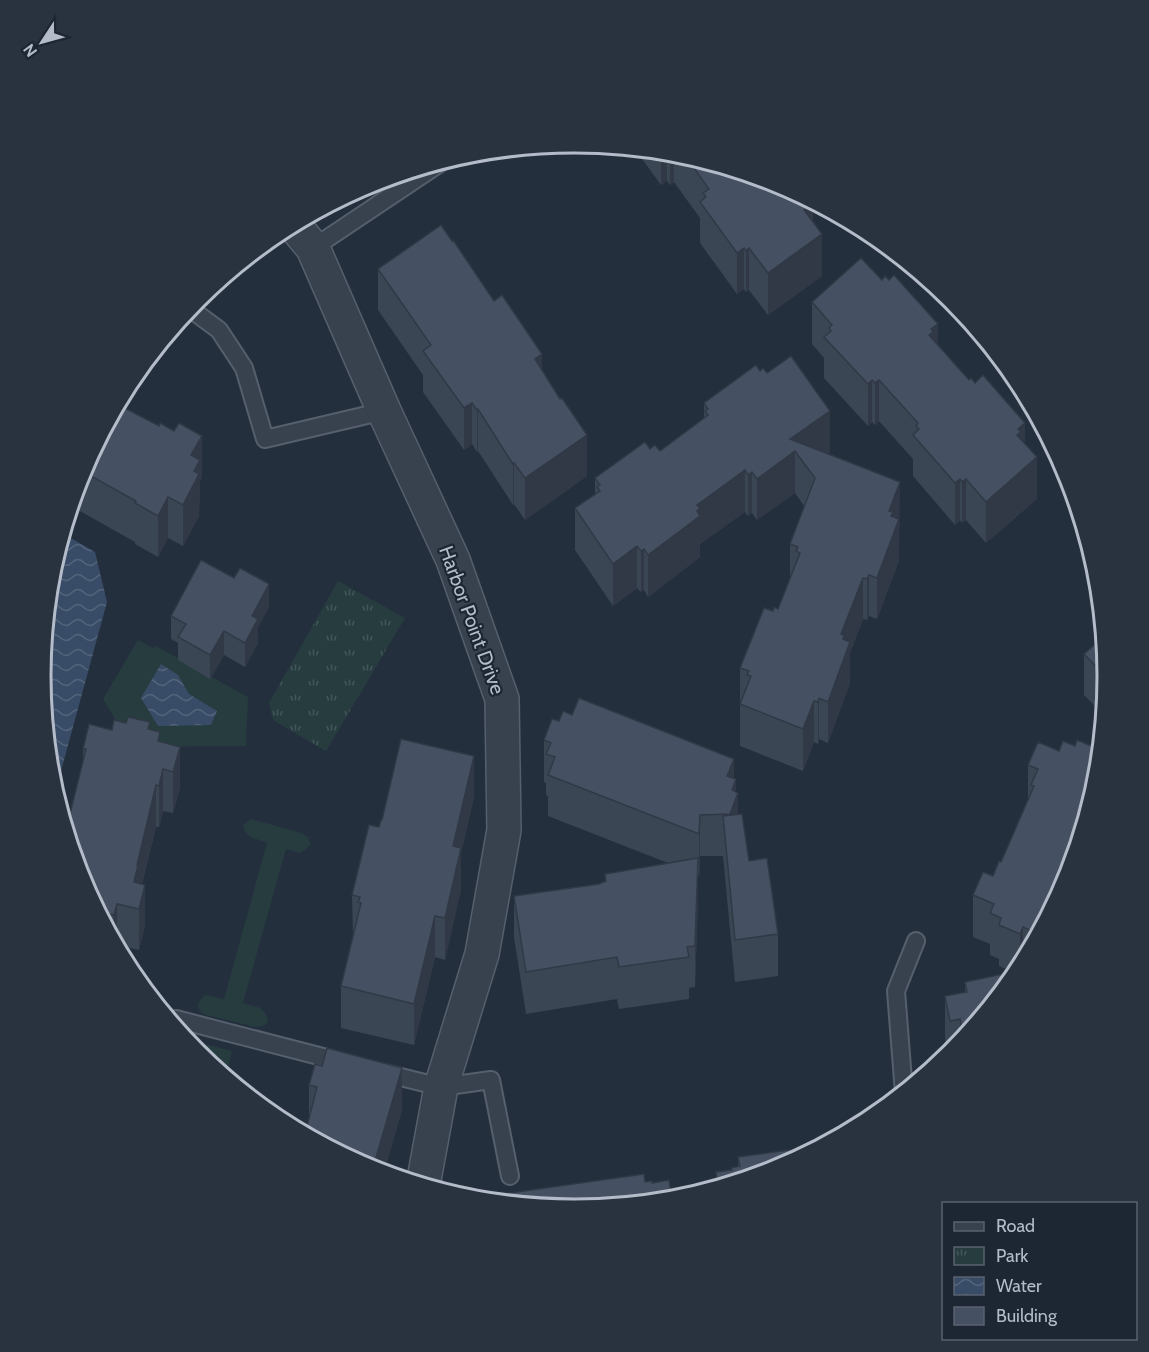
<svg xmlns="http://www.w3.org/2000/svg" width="1149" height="1352" viewBox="0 0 1149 1352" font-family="Cabin,sans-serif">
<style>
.grass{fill:#263c3f}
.park{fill:url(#park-tufts)}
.water{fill:url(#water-waves)}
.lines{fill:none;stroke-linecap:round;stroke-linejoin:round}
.lane-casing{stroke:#565f6c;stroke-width:20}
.street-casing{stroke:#565f6c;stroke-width:36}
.lane{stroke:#38414e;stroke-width:16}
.street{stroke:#38414e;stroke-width:33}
.wall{fill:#3b4654}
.shaded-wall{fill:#303945}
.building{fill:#455162;stroke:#303945;stroke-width:1.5}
.labels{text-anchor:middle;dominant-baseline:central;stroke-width:4.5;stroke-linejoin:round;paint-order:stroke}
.street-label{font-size:20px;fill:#b4bcc9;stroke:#1d2633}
.rim{fill:none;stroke:#b4bcc9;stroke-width:3}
</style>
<defs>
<pattern id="park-tufts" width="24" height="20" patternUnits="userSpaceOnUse" patternTransform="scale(1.5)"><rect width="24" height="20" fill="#263c3f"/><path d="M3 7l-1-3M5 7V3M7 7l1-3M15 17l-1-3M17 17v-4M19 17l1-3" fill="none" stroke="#435659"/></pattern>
<pattern id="water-waves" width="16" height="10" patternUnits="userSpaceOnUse" patternTransform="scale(1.5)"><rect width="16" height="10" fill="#394c67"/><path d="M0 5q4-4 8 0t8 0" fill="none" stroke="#53647b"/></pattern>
</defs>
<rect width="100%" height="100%" fill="#242f3e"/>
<g class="grass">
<polygon points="138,640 153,648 156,646 248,697 246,746 132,747 103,699"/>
<path d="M251,819L301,833L308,837L311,845L300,853L286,849L243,1003C257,1008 265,1005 268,1022L263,1026L255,1027L203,1014C195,1007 198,1000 206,995L224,999L267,843C256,838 246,839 243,825Z"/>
<polygon points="194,1041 232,1051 226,1077 197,1053 189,1044"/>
</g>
<polygon class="park" points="338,581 405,618 326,751 273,720 269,703"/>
<g class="water">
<polygon points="62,533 95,552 107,602 55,793 51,780 41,676 51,571"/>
<polygon points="161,664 178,675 189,694 217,711 211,725 158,726 141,698"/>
</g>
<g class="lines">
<defs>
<g id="lane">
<polyline points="313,248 443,161"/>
<polyline points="196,313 219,330 244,368 265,439 384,411"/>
<polyline points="176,1019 346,1063"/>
<polyline points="380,1072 441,1087 491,1080 510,1176"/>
<polyline points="904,1093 896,991 916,941"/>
</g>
<polyline id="street" points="293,224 313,248 384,411 453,560 502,699 504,830 482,954 441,1087 423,1185"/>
</defs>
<use href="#lane" class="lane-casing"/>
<use href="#street" class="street-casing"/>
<use href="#lane" class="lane"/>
<use href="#street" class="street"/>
</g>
<g class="wall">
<polygon points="634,148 679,152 779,183 813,201 813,222 822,276 768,315 749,290 746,292 744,289 737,294 700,243 700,218 674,182 670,185 667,181 661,185"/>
<polygon points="903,258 947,294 938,302 903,262"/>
<polygon points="240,263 209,296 205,292"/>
<polygon points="378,269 494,301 542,370 587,476 525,520 514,504 513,505 478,451 477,452 472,444 464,450 423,392 423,375 378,310"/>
<polygon points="812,302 938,345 1025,444 1037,499 986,543 966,520 962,523 960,520 955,525 913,476 913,459 879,421 875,425 872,422 868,426 824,378 824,358 812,344"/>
<polygon points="760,371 830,452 828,454 900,524 899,527 899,560 877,619 869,616 867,620 863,619 850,653 850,683 828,743 819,739 818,744 814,742 803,771 740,746 740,668 773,611 778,609 790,578 790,544 804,506 795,493 757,520 752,513 748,516 745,512 700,544 700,557 648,597 644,590 641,592 637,588 613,606 575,550 575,508 595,495 595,478 650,449 660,451 704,418 704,403"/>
<polygon points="117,404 202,477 200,481 199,516 183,546 168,538 158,557 135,544 135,542 71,506 81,471"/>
<polygon points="269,607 258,627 258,643 245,667 224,655 210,679 178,660 178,643 171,639 171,616"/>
<polygon points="1084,654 1108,676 1105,716 1084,695"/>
<polygon points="572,715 734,778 738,814 749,861 778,934 778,976 735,982 723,856 700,856 699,876 698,875 698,900 695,987 689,988 689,999 619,1009 617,999 526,1014 514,937 514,896 599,884 605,882 605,874 668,863 548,816 548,796 546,795 546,783 544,782 544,740 559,721"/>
<polygon points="112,730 150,730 160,742 180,747 180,788 173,813 163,811 159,827 156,827 142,884 145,926 139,950 117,945 116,946 81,880 83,749"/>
<polygon points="1038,742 1068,881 1017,974 999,966 999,959 990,955 990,944 973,937 973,895 993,876 1001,862 1028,800 1028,765"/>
<polygon points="474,797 461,853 461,889 445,960 435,957 414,1045 341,1028 341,986 353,937 352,895 382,820"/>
<polygon points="965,982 1003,985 1009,984 952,1054 949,1056 945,1038 945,996 965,993"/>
<polygon points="309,1085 402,1110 386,1165 386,1174 309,1115"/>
<polygon points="738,1157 779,1169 716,1188 716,1172 731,1170 731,1168 738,1167"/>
</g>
<g class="shaded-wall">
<polygon points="661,151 667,151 667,181 661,185"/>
<polygon points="670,151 674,152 674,182 670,185"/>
<polygon points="811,200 813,201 813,240 822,234 822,276 768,315 768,273 806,203"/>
<polygon points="744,248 744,289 737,294 737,253"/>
<polygon points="749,248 749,290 746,292 746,251"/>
<polygon points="240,263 209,296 209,288"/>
<polygon points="938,287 947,294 938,302"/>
<polygon points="938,324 938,365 929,335 931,329"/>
<polygon points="542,354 542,396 535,359"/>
<polygon points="872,380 872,422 868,426 868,384"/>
<polygon points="879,380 879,421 875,425 875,383"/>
<polygon points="472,403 472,444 464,450 464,408"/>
<polygon points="478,409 478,451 477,452 477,410"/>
<polygon points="830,411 830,452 807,469 795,451 795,493 757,520 757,479 790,439"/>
<polygon points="1025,423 1025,465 1037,457 1037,499 986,543 986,502 1017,435 1018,429"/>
<polygon points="587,435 587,476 525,520 525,478"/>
<polygon points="202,436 202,477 200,481 199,516 183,546 183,505 191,455"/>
<polygon points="514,463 514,504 513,505 513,464"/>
<polygon points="745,470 745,512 700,544 700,557 648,597 648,555 697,505"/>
<polygon points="752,472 752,513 748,516 748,475"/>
<polygon points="960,479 960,520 955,525 955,483"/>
<polygon points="966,479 966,520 962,523 962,482"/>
<polygon points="900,482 899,560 877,619 877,578 889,511"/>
<polygon points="168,497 168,538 158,557 158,516"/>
<polygon points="637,546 637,588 613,606 613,564"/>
<polygon points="644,549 644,590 641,592 641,551"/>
<polygon points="869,575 869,616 867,620 867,579"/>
<polygon points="863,578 863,619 850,653 850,683 828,743 828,702 841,634"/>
<polygon points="269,584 269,607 258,627 258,643 245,667 245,643 252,616"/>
<polygon points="224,631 224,655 210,679 210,655"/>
<polygon points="819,698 819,739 818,744 818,702"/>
<polygon points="814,701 814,742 803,771 803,729"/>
<polygon points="180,747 180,788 173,813 173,772"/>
<polygon points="474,756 474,797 461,853 461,889 445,960 445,918 453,846"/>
<polygon points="734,759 734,785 736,779 736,799 738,793 738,835 730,855 730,814 727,776"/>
<polygon points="163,769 163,811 159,827 159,786"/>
<polygon points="156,785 156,827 138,899 134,882 137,865"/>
<polygon points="700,815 700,856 699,876 699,834"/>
<polygon points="698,858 698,900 695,987 695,946"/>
<polygon points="145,885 145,926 139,950 139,909"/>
<polygon points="117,904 117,945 116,946 114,941 114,915"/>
<polygon points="435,916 435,957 414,1045 414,1004"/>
<polygon points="1039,923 1039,935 1034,943 1034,932"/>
<polygon points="1023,927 1023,964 1020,970 1020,934"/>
<polygon points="1003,974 1003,992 997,986"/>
<polygon points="402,1068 402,1110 386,1165 386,1174 384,1173 375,1161"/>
</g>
<g class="building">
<polygon points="684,154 779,183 811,200 806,203 808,207 804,210 822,234 768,273 749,248 746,251 744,248 737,253 700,202 706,197 703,193 709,189"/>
<polygon points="441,225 452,241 453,240 494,301 502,295 542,354 535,359 560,399 562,398 587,435 525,478 514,463 513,464 478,409 477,410 472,403 464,408 423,351 431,345 378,269"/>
<polygon points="861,258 882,280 885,276 889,280 894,275 938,324 931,329 933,332 929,335 969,380 971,378 975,383 983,375 1025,423 1018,429 1021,432 1017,435 1037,457 986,502 966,479 962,482 960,479 955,483 913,435 919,429 916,426 918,423 879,380 875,383 872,380 868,384 824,337 831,331 829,328 832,325 812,302"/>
<polygon points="791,356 830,411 790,439 900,482 889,511 893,512 891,516 899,519 877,578 869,575 867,579 863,578 841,634 844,635 843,639 850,642 828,702 819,698 818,702 814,701 803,729 740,704 751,676 747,675 749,671 740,668 764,608 773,611 774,607 778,609 800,553 796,551 798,547 790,544 815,478 795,451 757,479 752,472 748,475 745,470 697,505 700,508 697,511 700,516 648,555 644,549 641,551 637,546 613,564 575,508 600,491 597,487 600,485 595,478 645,442 650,449 655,445 660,451 708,415 705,411 708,409 704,403 756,365 760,371 763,368 767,373"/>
<polygon points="117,404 159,426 160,423 174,431 179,423 202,436 191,455 200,460 194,471 199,474 183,505 168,497 158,516 135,503 136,501 82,471"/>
<polygon points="201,560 234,578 240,568 269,584 252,616 258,619 245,643 224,631 210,655 178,637 186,624 171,616"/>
<polygon points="1105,636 1108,676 1108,679 1084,654"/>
<polygon points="579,698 734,759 727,776 736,779 732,790 738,793 730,814 700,815 699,834 548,775 555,757 546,754 551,743 544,740 552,719 559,721 563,711 572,715"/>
<polygon points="128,717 150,722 148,729 160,732 158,741 180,747 173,772 163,769 159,786 156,785 137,865 138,865 134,882 145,885 139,909 117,904 114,915 102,912 101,917 81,880 66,830 86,749 83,749 89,724 112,730 114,720 126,723"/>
<polygon points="401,739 474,756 453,846 461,848 445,918 435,916 414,1004 341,986 361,903 358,902 360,897 352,895 369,825 379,827 381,820 382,820"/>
<polygon points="1077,740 1101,750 1098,781 1068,881 1044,925 1039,923 1034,932 1023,927 1020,934 999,925 1001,918 990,913 994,904 973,895 983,872 993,876 999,861 1001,862 1034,786 1031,785 1038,769 1028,765 1038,742 1059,751 1063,741 1075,746"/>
<polygon points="742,814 749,861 767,858 778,934 735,940 723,816"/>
<polygon points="698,858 695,946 687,947 689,957 619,967 617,957 526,972 514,896 599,884 606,881 605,874"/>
<polygon points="1003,974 997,986 1009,984 966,1036 963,1036 960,1019 950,1021 945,996 967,992 965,982"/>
<polygon points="327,1048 402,1068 375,1161 386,1164 384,1173 370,1169 305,1134 317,1087 309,1085 315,1064 322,1066"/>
<polygon points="825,1145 779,1169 718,1188 716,1172 732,1170 731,1168 740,1166 738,1157"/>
<polygon points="644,1174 645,1182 652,1181 652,1183 669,1180 672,1200 574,1210 475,1200 475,1198"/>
</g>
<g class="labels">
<g class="street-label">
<text transform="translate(472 620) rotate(70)">Harbor Point Drive</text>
</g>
</g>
<path d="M0 0H1149V1352H0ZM51 676a523 523 0 1 1 1046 0a523 523 0 1 1-1046 0Z" fill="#29323f" fill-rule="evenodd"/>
<path class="rim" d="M51 676a523 523 0 1 1 1046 0a523 523 0 1 1-1046 0Z"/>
<rect x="942" y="1202" width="195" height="138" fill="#1d2633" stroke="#59626f" stroke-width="1.5"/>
<rect x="954" y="1222" width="30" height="9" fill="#38414e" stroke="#59626f" stroke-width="1.5"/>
<text x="996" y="1232" font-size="18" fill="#b4bcc9">Road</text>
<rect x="954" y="1247" width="30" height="18" fill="url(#park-tufts)" stroke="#59626f" stroke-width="1.5"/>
<text x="996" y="1262" font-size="18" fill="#b4bcc9">Park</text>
<rect x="954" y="1277" width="30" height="18" fill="url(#water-waves)" stroke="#59626f" stroke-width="1.5"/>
<text x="996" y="1292" font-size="18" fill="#b4bcc9">Water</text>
<rect x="954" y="1307" width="30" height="18" fill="#455162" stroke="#59626f" stroke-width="1.5"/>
<text x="996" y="1322" font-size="18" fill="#b4bcc9">Building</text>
<g transform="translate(42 42) rotate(234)" stroke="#1d2633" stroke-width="4.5" paint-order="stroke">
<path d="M0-4.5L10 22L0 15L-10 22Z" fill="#b4bcc9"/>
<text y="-9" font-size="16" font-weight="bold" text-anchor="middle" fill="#b4bcc9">N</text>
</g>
</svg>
